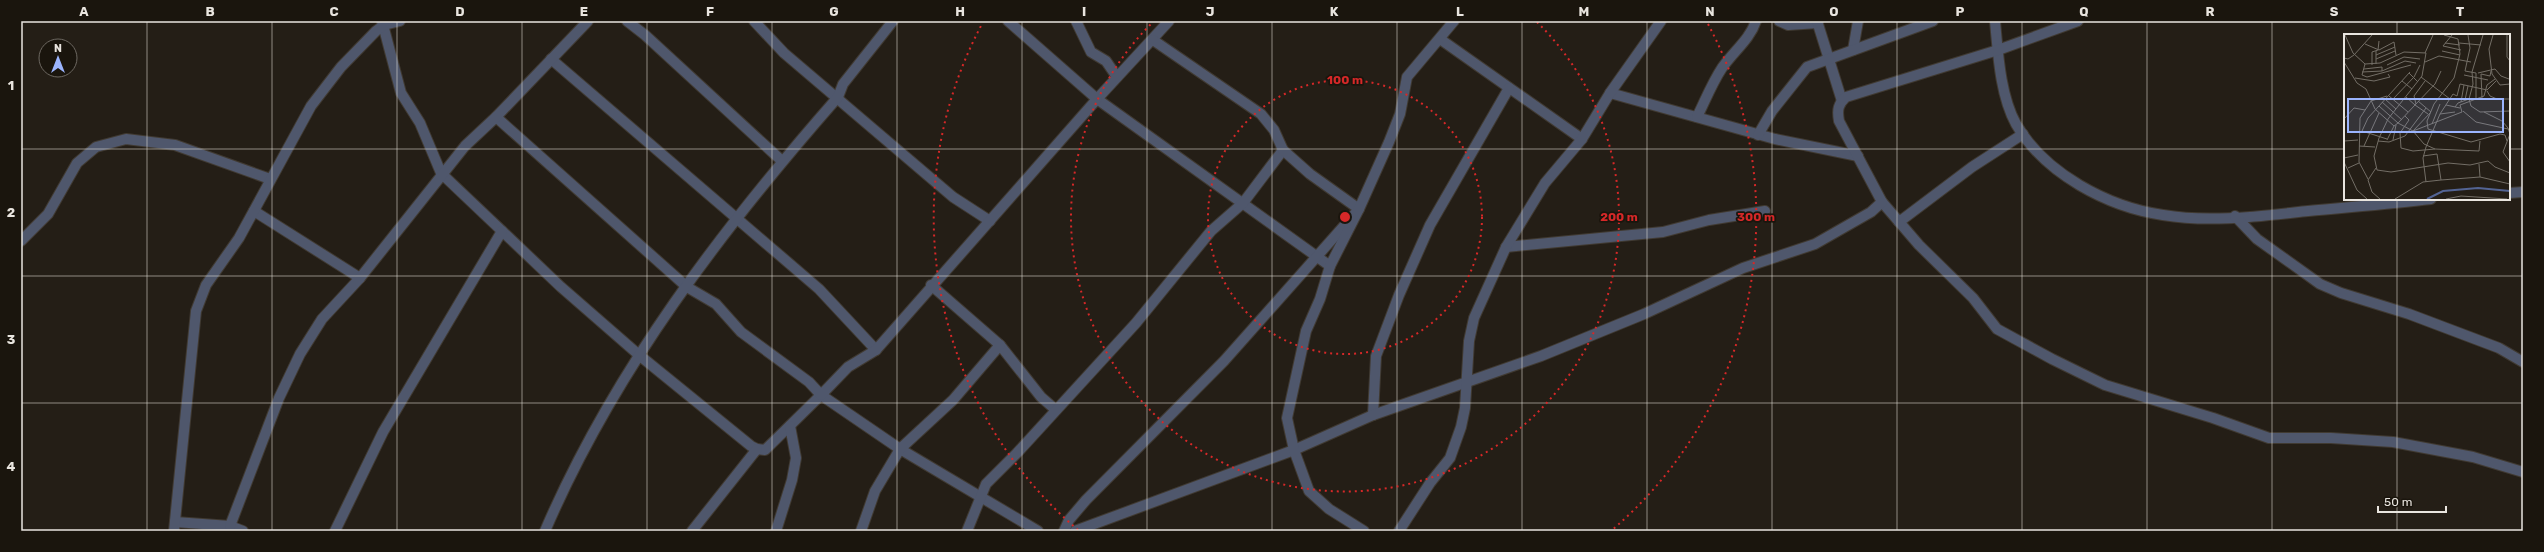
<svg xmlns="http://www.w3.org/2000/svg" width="2544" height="552" viewBox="0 0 2544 552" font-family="Rubik,sans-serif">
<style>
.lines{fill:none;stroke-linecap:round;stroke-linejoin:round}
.minor-casing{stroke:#403a32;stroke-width:12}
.minor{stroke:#4f576c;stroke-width:10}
.grid{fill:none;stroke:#e9e5df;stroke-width:1;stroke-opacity:0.55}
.ring{fill:none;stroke:#d62828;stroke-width:2;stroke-dasharray:2 4}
.inset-river{fill:none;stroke:#536494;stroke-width:2}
.inset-road{fill:none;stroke:#736e66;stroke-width:1}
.view{fill:#9bb4fd;fill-opacity:0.15;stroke:#9bb4fd;stroke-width:2}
.inset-edge{fill:none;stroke:#e9e5df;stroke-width:2}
.centre{fill:#d62828;stroke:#1a150d;stroke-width:2}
.ring-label{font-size:12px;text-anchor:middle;font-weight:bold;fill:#d62828;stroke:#1a150d;stroke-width:3.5;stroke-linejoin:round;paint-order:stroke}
.neatline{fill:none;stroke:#e9e5df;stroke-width:1.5}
.grid-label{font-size:13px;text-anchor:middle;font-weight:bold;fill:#e9e5df}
</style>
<rect width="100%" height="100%" fill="#241e16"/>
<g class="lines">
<defs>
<g id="minor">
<polyline points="382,21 401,93 420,123 441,173 561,287 639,355 751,446 757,449 765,450 821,395 900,449 1038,531"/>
<polyline points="627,21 645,35 782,161"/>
<polyline points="754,21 784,53 953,197 990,221"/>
<polyline points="1076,21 1091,52 1106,61 1117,77"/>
<polyline points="1169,21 1097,99 1330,266"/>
<polyline points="1779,21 1788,25 1818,23"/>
<polyline points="1817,21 1842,101"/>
<path d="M1995,21C1998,53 2000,95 2016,124C2045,174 2108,207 2163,215C2210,223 2261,216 2308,211C2349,207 2390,204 2431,199"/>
<polyline points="1440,39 1582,139"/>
<polyline points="1853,50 1858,21"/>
<polyline points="551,59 819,289 876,350"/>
<polyline points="1610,93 1775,139 1858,156"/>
<polyline points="496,117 687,287 716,304 741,332 809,382 821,395 848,367 876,350 1097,99 1008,21"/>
<path d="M1697,117C1705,101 1712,83 1722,68C1734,51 1750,39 1756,21"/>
<polyline points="1758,135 1772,111 1807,67 1933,21"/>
<polyline points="2509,193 2523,192"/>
<polyline points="1882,202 1919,245 1973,298 1997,329 2052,359 2105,385 2213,418 2269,438 2331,438 2393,442 2473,457 2523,472"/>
<polyline points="254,211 360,278"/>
<polyline points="2235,216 2257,239 2320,284 2341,293 2409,314 2499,348 2523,362"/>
<polyline points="1899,222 1972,167 2023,134"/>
<polyline points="21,241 48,214 77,163 96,147 126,139 175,145 270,179"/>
<polyline points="1506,247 1663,232 1709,220 1765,211"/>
<polyline points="1000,345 1041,397 1056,410"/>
<polyline points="1373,415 1376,356 1399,295 1430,225 1509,88"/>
<polyline points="175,522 230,526 243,531"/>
<polyline points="230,526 279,398 300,354 322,319 360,278 465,146 496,117 588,21"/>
<polyline points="174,531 196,311 206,285 239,238 311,106 341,67 376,31 384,25 400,21"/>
<polyline points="335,531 383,432 502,231"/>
<path d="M545,531C614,370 723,228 838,97L843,84L893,21"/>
<polyline points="692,531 757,449"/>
<polyline points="776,531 792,480 796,458 790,426"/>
<polyline points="861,531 875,491 900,449 953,400 1000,345 931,285"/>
<polyline points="967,531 986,484 1017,453 1136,323 1211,231 1243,203 1283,150"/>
<polyline points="1064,531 1069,520 1086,500 1224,361 1359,209 1310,174 1283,150 1274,130 1261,114 1153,40"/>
<path d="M1075,531L1294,450L1373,415L1541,356L1644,314L1743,268L1815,244L1871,212L1882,202L1839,121C1837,110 1838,104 1846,97L1998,50L2078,21"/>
<polyline points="1364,531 1329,509 1309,491 1294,450 1287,418 1306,331 1320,299 1330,266 1359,209 1389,142 1400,114 1407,77 1454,21"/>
<polyline points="1399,531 1430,483 1450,458 1461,427 1465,408 1469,341 1474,318 1506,247 1545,183 1582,139 1610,93 1661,21"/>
</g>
</defs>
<use href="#minor" class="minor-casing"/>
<use href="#minor" class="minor"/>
</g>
<path class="grid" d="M147,21V531M272,21V531M397,21V531M522,21V531M647,21V531M772,21V531M897,21V531M1022,21V531M1147,21V531M1272,21V531M1397,21V531M1522,21V531M1647,21V531M1772,21V531M1897,21V531M2022,21V531M2147,21V531M2272,21V531M2397,21V35M21,149H2345M2509,149H2523M2397,199V531M21,276H2523M21,403H2523"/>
<g class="ring">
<circle cx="1345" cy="217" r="137"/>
<path d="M1537 22A274 274 0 1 1 1153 22"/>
<path d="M1078 530A411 411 0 0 1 982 24M1708 24A411 411 0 0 1 1612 530"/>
</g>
<g transform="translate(2344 34)">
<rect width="166" height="166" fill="#241e16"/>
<path class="inset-river" d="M83,165L99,157L134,154L166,157"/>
<path class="inset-road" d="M1,1L9,19L21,30L36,29L60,18L82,19L78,42L44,85L35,104L30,122L33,136L47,138L104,129L126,131L144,127L151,133L166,139M100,1L114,5L116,20L110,44L90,70L83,87L84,95L127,108L156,100L161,101L163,107M108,1L99,12L117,16M124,1L126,14L121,37L132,39V65M139,1L128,38L129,50L125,65L127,72L136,78L166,77M149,1L145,15L148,40L156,51L166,50M163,1V23L166,27M101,9L116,11M115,9L137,11M21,10L35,16L50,8L52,21M98,17L116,21M81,19L89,1M32,21L51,13M0,24L4,25L10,21L28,1M32,25L51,17M0,28L13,49L22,55L31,75L50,92L54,89L69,97L118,78L116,71L140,62L143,51L151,45M81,28L95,22L127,28M21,30L18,41L23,43L67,31M32,30V17M28,31V18L34,16L35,7M43,31L60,23L76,25M20,35L38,33V37M18,38L38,37L61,27L72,29M65,39L74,48M134,39L151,35L157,42L165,45M137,40L138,64M137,40L146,42L147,37M120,41L144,46M77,43L106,65M11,44L30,47L46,43L44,40M58,47L68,55M143,57L146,62L153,65H166M45,62L64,78M41,65L52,75M49,65L70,43L76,31M121,66L124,52M74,67L87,78L69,97L80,110L91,115L135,117L136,107M38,68L58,86M117,68L120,51M72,70L70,62L81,47M102,71L116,74M35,72L54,89L71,71L62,63M111,73L114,69L125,65M119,77L132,88L164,95M140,78L158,87L164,94L166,100L159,118L166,128M84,80L71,71L91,50L97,37M96,80L111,78M61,82L65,86L56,99L57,114L69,117L91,115M0,85L10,74L21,76M88,90L96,70M18,97L24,84L66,38M18,97L43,105M43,106L50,92M49,106L52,91M0,107L14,106M34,107L45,108L61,102L82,74M15,112L31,113M20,112L35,79M0,124L14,121M0,128L13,156L23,165M4,134L15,129M32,134L24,146L28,158L36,165M136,143L166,150M24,145L15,128L16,84L27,67L43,62M97,146L136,143L135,130M82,148L79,124L82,113L96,80L109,60L113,62L116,50L143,56L152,47M51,165L79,148L97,146L93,120L79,122M102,165L117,162L163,165"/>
<path class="view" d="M4,65H159V98H4Z"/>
<rect width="166" height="166" class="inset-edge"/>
</g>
<circle cx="1345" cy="217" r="6" class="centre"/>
<g class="ring-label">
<text x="1345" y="84">100 m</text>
<text x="1619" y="221">200 m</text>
<text x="1756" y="221">300 m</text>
</g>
<rect width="2544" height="552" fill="none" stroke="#1a150d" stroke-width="44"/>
<g transform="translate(58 58)"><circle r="19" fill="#1a150d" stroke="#6d6861"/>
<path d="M0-3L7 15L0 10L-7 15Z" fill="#9bb4fd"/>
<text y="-6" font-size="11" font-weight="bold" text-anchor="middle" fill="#e9e5df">N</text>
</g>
<path d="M2378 506v6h68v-6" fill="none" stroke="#e9e5df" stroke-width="2"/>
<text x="2384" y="506" font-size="12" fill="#e9e5df" stroke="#1a150d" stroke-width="3" paint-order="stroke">50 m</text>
<rect x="22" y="22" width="2500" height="508" class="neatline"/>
<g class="grid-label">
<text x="84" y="16">A</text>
<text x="210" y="16">B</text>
<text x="334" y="16">C</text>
<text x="460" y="16">D</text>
<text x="584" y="16">E</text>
<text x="710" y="16">F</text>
<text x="834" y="16">G</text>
<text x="960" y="16">H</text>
<text x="1084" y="16">I</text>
<text x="1210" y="16">J</text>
<text x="1334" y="16">K</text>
<text x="1460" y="16">L</text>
<text x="1584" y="16">M</text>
<text x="1710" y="16">N</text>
<text x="1834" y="16">O</text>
<text x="1960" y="16">P</text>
<text x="2084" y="16">Q</text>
<text x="2210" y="16">R</text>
<text x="2334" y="16">S</text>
<text x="2460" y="16">T</text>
<text x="11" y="90">1</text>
<text x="11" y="217">2</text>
<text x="11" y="344">3</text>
<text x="11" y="471">4</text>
</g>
</svg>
